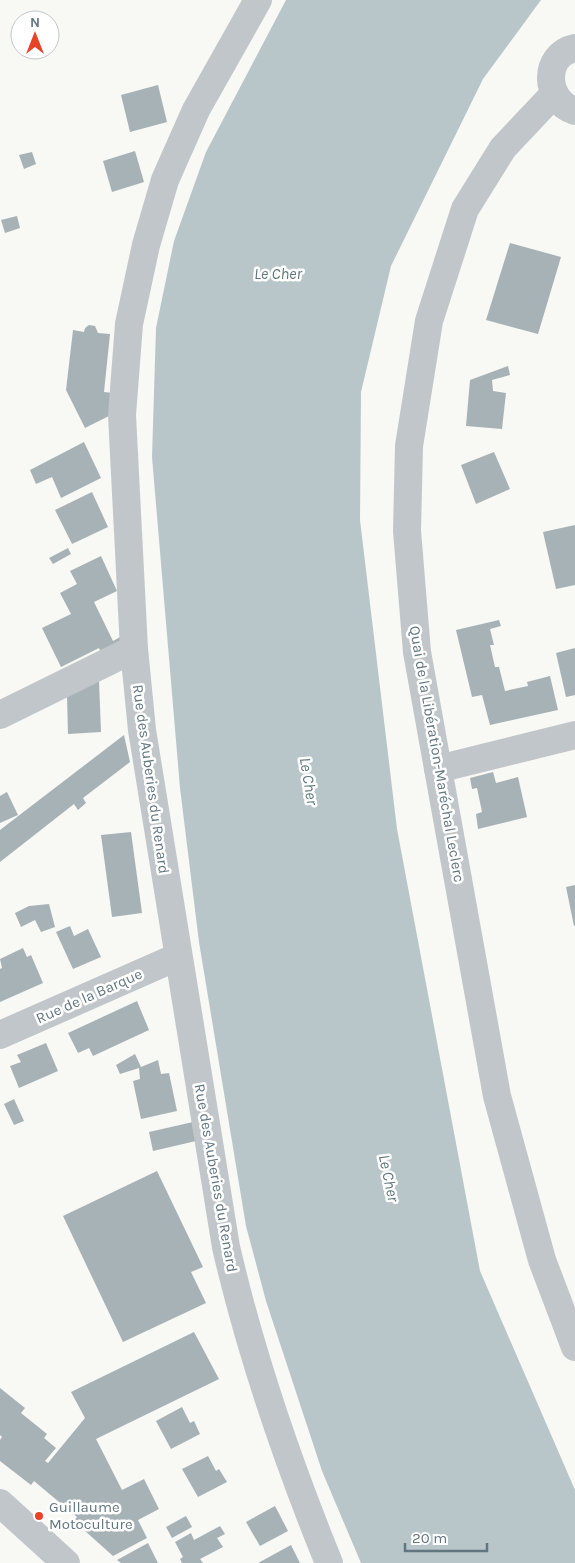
<svg xmlns="http://www.w3.org/2000/svg" width="575" height="1563" viewBox="0 0 575 1563" font-family="Karla,sans-serif">
<style>
.water{fill:#b8c6c9}
.building{fill:#a7b2b6}
.lines{fill:none;stroke-linecap:round;stroke-linejoin:round}
.minor{stroke:#c0c6c9;stroke-width:28}
.tertiary{stroke:#c0c6c9;stroke-width:28}
.poi-dot{fill:#e64327;stroke:#fff;stroke-width:2}
.labels{text-anchor:middle;dominant-baseline:central;stroke-width:5;stroke-linejoin:round;paint-order:stroke}
.street-label{font-size:15px;fill:#627680;stroke:#fff}
.poi-label{font-size:15px;fill:#627680;stroke:#fff;text-anchor:start}
.water-label{font-size:16px;font-style:italic;fill:#5d767b;stroke:#fff}
</style>
<rect width="100%" height="100%" fill="#f8f8f5"/>
<polygon class="water" points="286,0 541,0 483,79 391,266 361,392 360,520 397,829 480,1271 575,1490 575,1563 361,1563 322,1471 266,1301 246,1226 199,942 180,788 152,457 156,328 174,241 206,152"/>
<g class="building">
<polygon points="158,85 167,122 130,132 121,95"/>
<polygon points="135,151 144,182 112,192 103,161"/>
<polygon points="32,152 36,164 24,169 19,155"/>
<polygon points="17,216 20,228 5,233 1,220"/>
<polygon points="510,243 561,257 538,334 486,320"/>
<polygon points="89,325 95,326 98,333 110,334 104,392 113,393 111,415 85,428 66,390 73,330 84,332 85,328"/>
<polygon points="508,366 510,375 492,380 493,391 506,393 502,429 466,426 470,380"/>
<polygon points="84,442 101,478 61,498 52,477 36,484 30,470"/>
<polygon points="494,452 510,489 476,504 461,465"/>
<polygon points="92,492 108,527 72,544 55,510"/>
<polygon points="575,525 575,585 556,589 543,532"/>
<polygon points="68,548 71,554 53,564 49,558"/>
<polygon points="101,556 117,591 94,602 113,641 122,636 123,649 104,659 99,648 61,667 42,628 71,614 60,593 77,584 70,571"/>
<polygon points="499,620 501,626 490,629 494,645 490,645 495,667 499,667 505,691 528,686 527,682 550,676 558,710 490,725 482,695 472,697 456,630"/>
<polygon points="575,648 575,695 566,697 556,653"/>
<polygon points="99,681 101,732 68,734 67,696"/>
<polygon points="124,735 130,762 83,798 86,803 78,810 74,804 0,862 0,830"/>
<polygon points="493,772 496,783 518,777 527,817 478,829 476,814 482,812 477,788 472,789 470,778"/>
<polygon points="7,792 18,815 0,823 0,796"/>
<polygon points="131,832 142,913 112,917 101,835"/>
<polygon points="575,885 575,925 574,926 566,887"/>
<polygon points="49,904 55,927 41,932 35,920 21,927 15,913 29,906"/>
<polygon points="70,926 74,936 88,929 101,957 73,969 56,932"/>
<polygon points="23,948 27,957 31,955 43,983 0,1002 0,969 2,968 0,959"/>
<polygon points="137,1001 149,1030 93,1056 89,1048 78,1053 68,1033"/>
<polygon points="46,1043 58,1071 19,1088 10,1066 21,1062 17,1055"/>
<polygon points="135,1054 141,1067 158,1060 161,1074 169,1073 177,1111 141,1119 133,1081 140,1079 139,1068 120,1074 116,1065"/>
<polygon points="14,1099 24,1121 14,1125 4,1104"/>
<polygon points="193,1122 196,1141 153,1151 149,1132"/>
<polygon points="157,1171 203,1267 191,1272 206,1303 123,1342 63,1216"/>
<polygon points="194,1332 219,1379 96,1439 122,1490 144,1479 159,1509 138,1520 147,1538 113,1556 74,1521 77,1517 34,1481 31,1485 0,1461 0,1440 2,1437 0,1435 0,1388 25,1408 21,1413 47,1434 44,1438 56,1448 45,1461 48,1463 85,1418 71,1392"/>
<polygon points="182,1407 190,1423 194,1421 200,1434 171,1449 156,1421"/>
<polygon points="208,1456 216,1471 219,1469 227,1482 198,1497 182,1469"/>
<polygon points="275,1506 288,1531 260,1546 246,1522"/>
<polygon points="186,1516 192,1527 172,1538 166,1527"/>
<polygon points="220,1526 225,1534 217,1538 223,1547 200,1559 203,1563 182,1563 180,1559 183,1557 175,1542 191,1533 194,1540"/>
<polygon points="148,1543 158,1563 121,1563 117,1560"/>
<polygon points="291,1545 300,1563 258,1563"/>
</g>
<g class="lines">
<g class="minor">
<path d="M258,0L196,110L165,180L146,245L129,324L122,415L134,649L142,730L226,1247C251,1355 287,1460 329,1563"/>
<path d="M575,48C542,55 544,101 575,111"/>
<polyline points="554,94 503,148 465,209 429,321 409,446 407,531 417,652 497,1096 542,1260 575,1347"/>
<polyline points="0,715 134,649"/>
<polyline points="438,769 575,735"/>
<polyline points="0,1035 177,957"/>
</g>
<polyline class="tertiary" points="0,1503 66,1563"/>
</g>
<circle class="poi-dot" cx="39" cy="1516" r="5"/>
<g class="labels">
<g class="street-label">
<text transform="translate(437 754) rotate(80)">Quai de la Libération-Maréchal Leclerc</text>
<text transform="translate(151 779) rotate(82)">Rue des Auberies du Renard</text>
<text transform="translate(89 996) rotate(-24)">Rue de la Barque</text>
<text transform="translate(216 1178) rotate(80)">Rue des Auberies du Renard</text>
</g>
<g class="poi-label">
<text x="49" y="1507">Guillaume<tspan x="49" dy="17">Motoculture</tspan></text>
</g>
<g class="water-label">
<text x="278" y="273">Le Cher</text>
<text transform="translate(309 781) rotate(81)">Le Cher</text>
<text transform="translate(389 1178) rotate(78)">Le Cher</text>
</g>
</g>
<g transform="translate(35 35)"><circle r="24" fill="#ffffff" stroke="#c0c8cc"/>
<path d="M0-4L9 19L0 12L-9 19Z" fill="#e64327"/>
<text y="-8" font-size="14" font-weight="bold" text-anchor="middle" fill="#627680">N</text>
</g>
<path d="M405 1543v8h82v-8" fill="none" stroke="#627680" stroke-width="2.5"/>
<text x="412" y="1543" font-size="15" fill="#627680" stroke="#ffffff" stroke-width="4" paint-order="stroke">20 m</text>
</svg>
